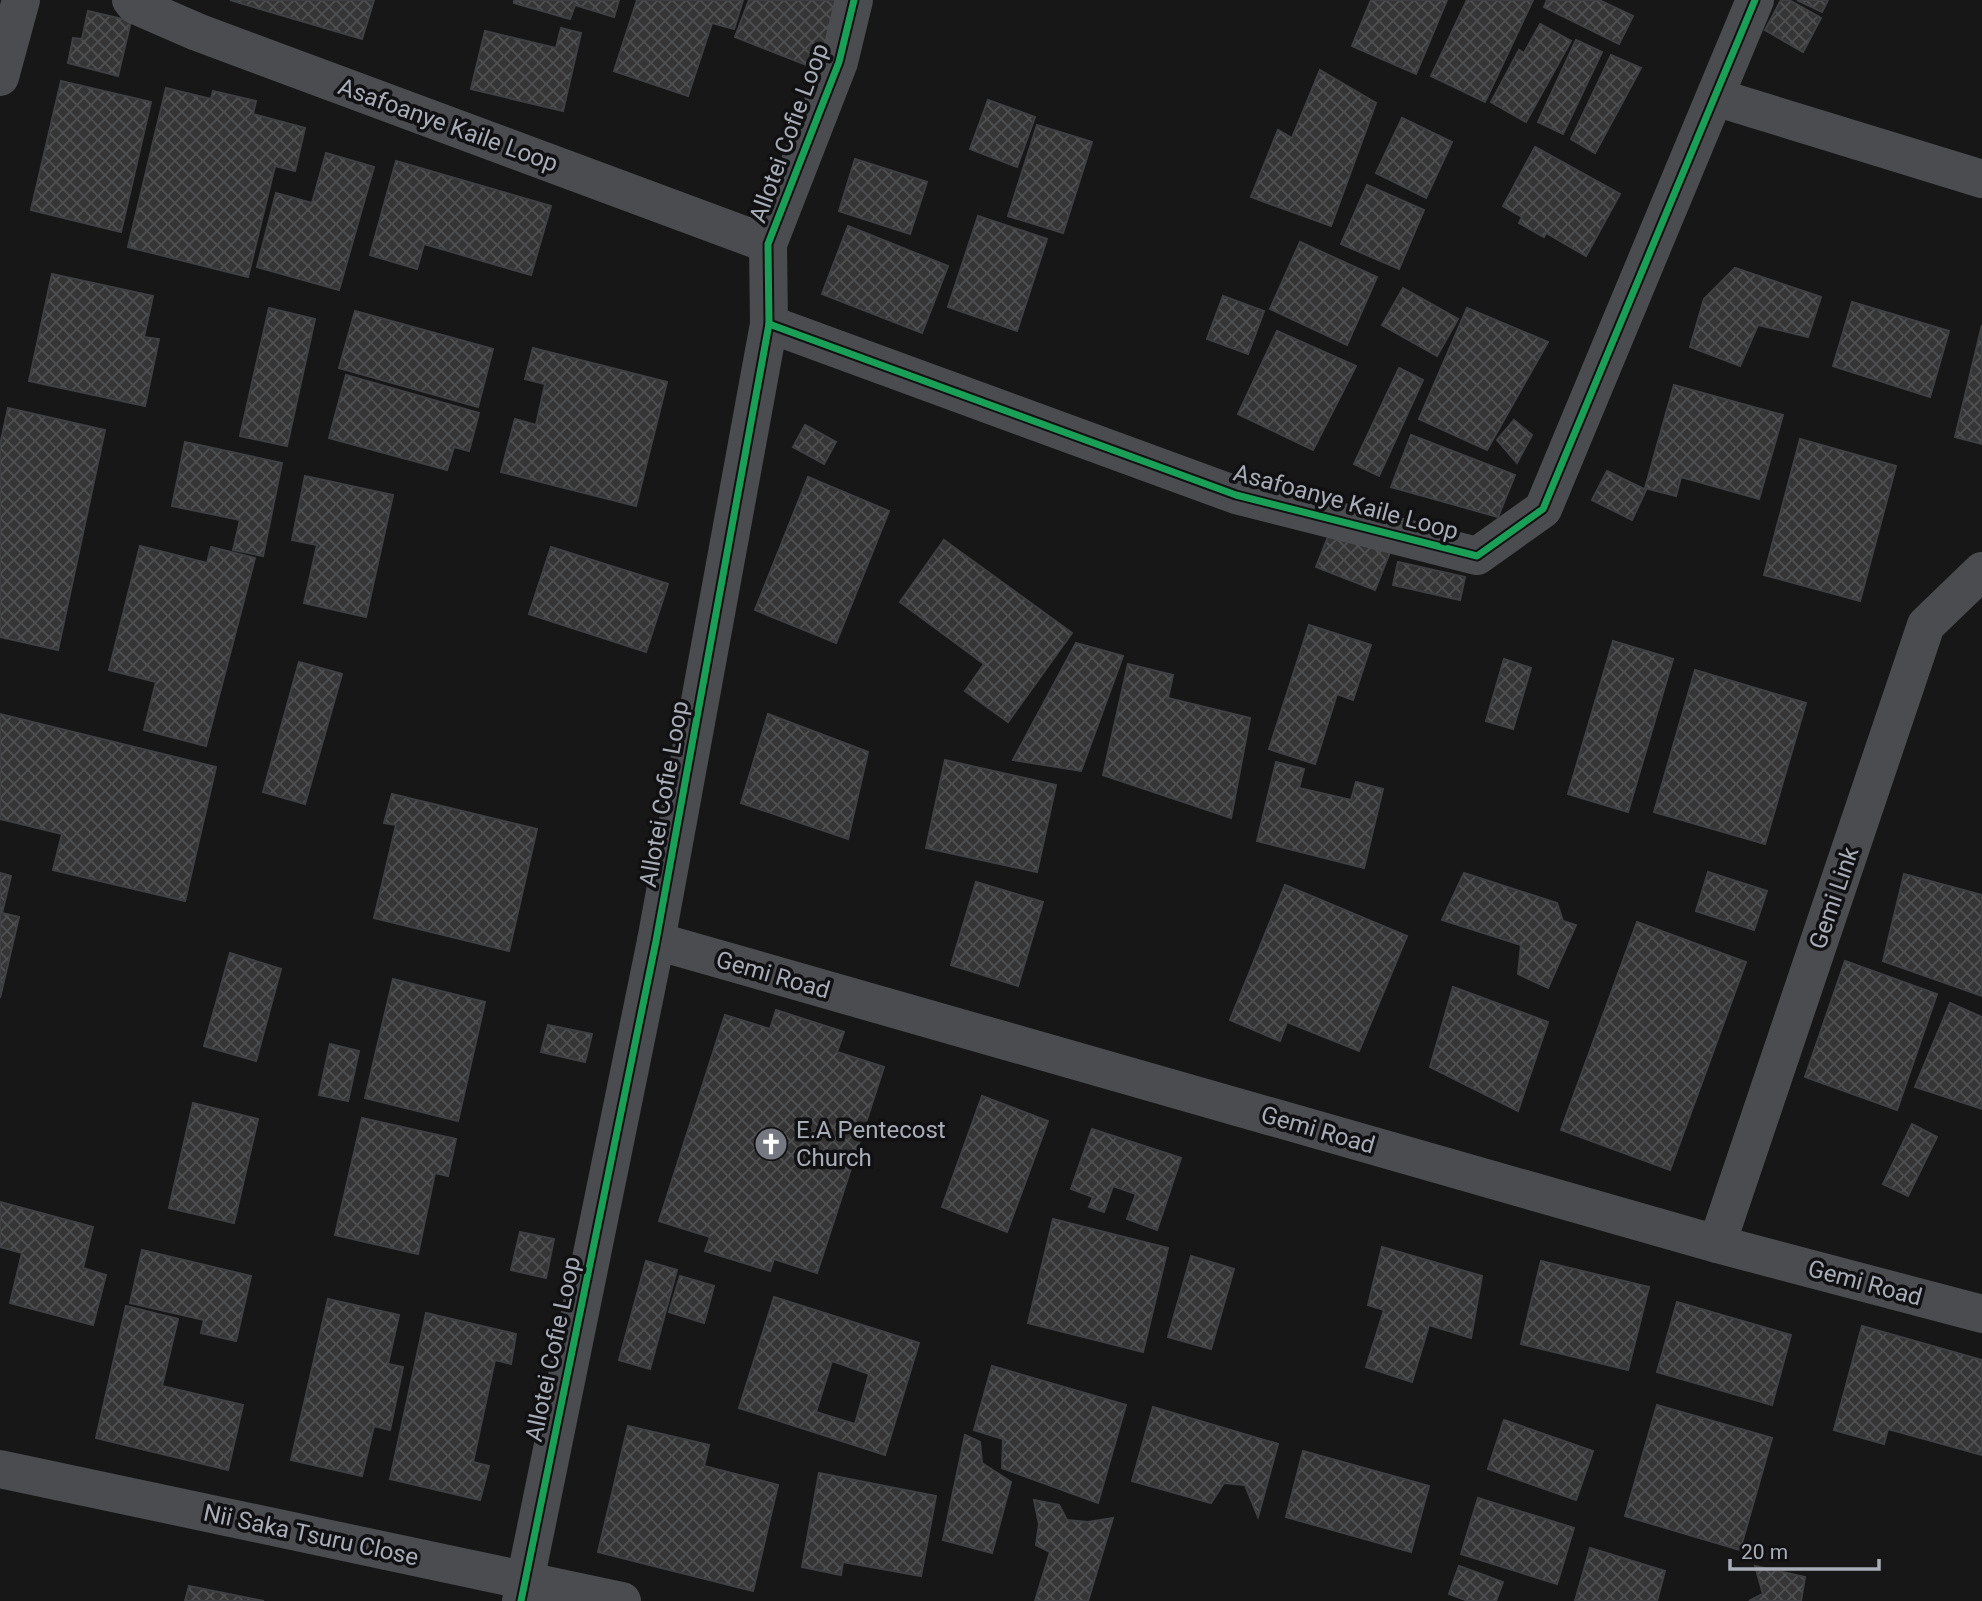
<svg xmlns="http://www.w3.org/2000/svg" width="1982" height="1601" viewBox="0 0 1982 1601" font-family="Roboto,sans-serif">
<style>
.building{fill:url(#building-cross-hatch);stroke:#3f4043;stroke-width:2;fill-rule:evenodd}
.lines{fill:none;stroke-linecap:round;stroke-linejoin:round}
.minor{stroke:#4b4c50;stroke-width:38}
.tertiary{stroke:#4b4c50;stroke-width:38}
.cycleway-casing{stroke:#111113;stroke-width:11}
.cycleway{stroke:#1a9f57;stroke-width:7}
.labels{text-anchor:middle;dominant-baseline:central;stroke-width:7;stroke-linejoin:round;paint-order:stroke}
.street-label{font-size:24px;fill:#a8adb8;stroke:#111113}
.poi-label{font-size:24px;fill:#a8adb8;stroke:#111113;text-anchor:start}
</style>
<defs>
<pattern id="building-cross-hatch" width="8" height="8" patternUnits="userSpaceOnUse" patternTransform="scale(1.75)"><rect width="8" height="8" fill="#353536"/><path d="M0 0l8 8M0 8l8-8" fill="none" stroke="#4f5051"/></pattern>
</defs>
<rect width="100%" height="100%" fill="#171717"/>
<g class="building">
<polygon points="230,0 374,0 362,39"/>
<polygon points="514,0 619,0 614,17 575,5 570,19 514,3"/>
<polygon points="637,0 743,0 734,29 712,23 688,96 614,71"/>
<polygon points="749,0 838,0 819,70 735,37"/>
<polygon points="1371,0 1447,0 1416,74 1352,46"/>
<polygon points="1467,0 1533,0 1485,102 1431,76"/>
<polygon points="1547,0 1599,0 1633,16 1619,44 1544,7"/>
<polygon points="1781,0 1789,0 1821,18 1803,52 1765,30"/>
<polygon points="1797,0 1828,0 1822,12"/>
<polygon points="88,11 131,21 118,76 68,63 73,38 82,39"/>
<polygon points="1540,24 1571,41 1526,122 1491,102 1519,50 1524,53"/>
<polygon points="561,28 581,33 563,111 471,89 485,31 556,48"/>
<polygon points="1576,40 1602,52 1563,134 1538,122"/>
<polygon points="1611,55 1641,68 1595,153 1571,139"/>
<polygon points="1320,70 1376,103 1331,226 1251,197 1278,130 1292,138"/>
<polygon points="61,81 151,102 121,232 31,210"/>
<polygon points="166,88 211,99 213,91 256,101 253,114 305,128 295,171 275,166 248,277 128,247"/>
<polygon points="988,100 1035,117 1017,167 970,149"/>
<polygon points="1402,118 1452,142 1426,198 1376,173"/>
<polygon points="1037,125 1092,142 1063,233 1008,216"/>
<polygon points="1535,147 1620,194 1586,256 1546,233 1544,237 1519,223 1522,217 1503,206"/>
<polygon points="326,153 374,167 339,290 257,267 276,193 312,203"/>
<polygon points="855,159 927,182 910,234 839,211"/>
<polygon points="396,161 551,206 531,275 424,244 417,269 370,255"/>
<polygon points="1367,185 1424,210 1399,269 1341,244"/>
<polygon points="978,216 1047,239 1017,331 948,307"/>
<polygon points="848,226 948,266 922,333 822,294"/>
<polygon points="1300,242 1377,277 1347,345 1270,309"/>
<polygon points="1735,268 1821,297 1808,337 1758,325 1740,366 1690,347 1704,299"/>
<polygon points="52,274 153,296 144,337 159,339 145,406 29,381"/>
<polygon points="1403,288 1458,319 1437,356 1382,325"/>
<polygon points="1223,296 1264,311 1248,354 1207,339"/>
<polygon points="1852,302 1949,331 1930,397 1833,366"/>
<polygon points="269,308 315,319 287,446 240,436"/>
<polygon points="1467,308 1548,342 1487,450 1419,419"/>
<polygon points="355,311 493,349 478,407 339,368"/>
<polygon points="1982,325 1982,444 1955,437"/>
<polygon points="1277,331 1356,366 1313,450 1238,414"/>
<polygon points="533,348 667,382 636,506 501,472 515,419 536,425 545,384 525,379"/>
<polygon points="1399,368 1423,380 1379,476 1354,464"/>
<polygon points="346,375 479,413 469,451 454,447 447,470 329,438"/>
<polygon points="1674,385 1783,415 1759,499 1681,477 1676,496 1645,488"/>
<polygon points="8,408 105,430 58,650 0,637 0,445"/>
<polygon points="1514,420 1532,435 1517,463 1497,440"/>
<polygon points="805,425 836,442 824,464 793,447"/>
<polygon points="1411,435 1515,475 1498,517 1391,487"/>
<polygon points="1800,439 1896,466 1860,601 1764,575"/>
<polygon points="185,442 282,463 263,556 233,550 240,520 172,506"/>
<polygon points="1607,471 1646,490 1632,520 1592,500"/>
<polygon points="305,476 393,495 366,617 304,603 317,545 292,540"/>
<polygon points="808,477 889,511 836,643 755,610"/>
<polygon points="1331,529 1390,552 1375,590 1316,567"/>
<polygon points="944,540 1072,633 1008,722 965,691 984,664 900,602"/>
<polygon points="140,546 207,563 211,547 255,558 206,746 144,730 156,682 109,670"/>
<polygon points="551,547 668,584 646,652 529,614"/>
<polygon points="1398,562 1465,577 1460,600 1393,585"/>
<polygon points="1309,625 1371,645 1353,700 1337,694 1315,764 1269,749"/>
<polygon points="1613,641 1673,659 1628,812 1568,794"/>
<polygon points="1076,643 1123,656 1081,771 1013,760"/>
<polygon points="1504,659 1531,668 1513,729 1486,721"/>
<polygon points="299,662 342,674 305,804 263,792"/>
<polygon points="1128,664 1173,675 1168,698 1250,718 1231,818 1103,775"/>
<polygon points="1695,670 1806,703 1765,844 1654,812"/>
<polygon points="0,714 216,767 185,901 53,870 62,834 0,819"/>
<polygon points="768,714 868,752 848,839 741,803"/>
<polygon points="945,760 1056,785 1037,872 926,848"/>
<polygon points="1276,762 1304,769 1299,788 1351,800 1356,782 1383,789 1364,868 1257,841"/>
<polygon points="392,794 537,829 509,951 374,918 396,825 384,823"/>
<polygon points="1708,872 1767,891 1754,930 1696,911"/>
<polygon points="0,873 11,876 2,913 19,917 0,998"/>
<polygon points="1464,873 1557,903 1563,921 1576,925 1548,988 1518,974 1521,945 1442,920"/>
<polygon points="1904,874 1982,895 1982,996 1883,961"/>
<polygon points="976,882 1043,902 1018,986 951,965"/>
<polygon points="1285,885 1407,936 1359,1051 1287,1022 1280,1041 1230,1020"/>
<polygon points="1637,922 1746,962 1670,1170 1561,1130"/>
<polygon points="230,953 281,969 256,1061 204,1046"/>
<polygon points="1845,961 1937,994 1897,1110 1805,1077"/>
<polygon points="393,979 485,1002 458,1121 365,1098"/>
<polygon points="1453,987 1548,1022 1518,1111 1430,1067"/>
<polygon points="1950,1003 1982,1017 1982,1109 1915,1087"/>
<polygon points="776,1010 844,1032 837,1052 884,1067 817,1273 774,1259 770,1271 705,1251 710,1237 659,1221 725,1015 770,1029"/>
<polygon points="548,1025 592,1034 585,1062 541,1052"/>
<polygon points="330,1044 359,1051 348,1101 319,1095"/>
<polygon points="982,1096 1048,1121 1007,1232 942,1207"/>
<polygon points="193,1103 258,1119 234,1223 169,1208"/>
<polygon points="362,1118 456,1139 448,1176 435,1173 418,1254 335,1235"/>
<polygon points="1912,1124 1937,1137 1908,1196 1883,1184"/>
<polygon points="1092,1129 1181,1158 1157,1230 1127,1219 1136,1194 1113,1186 1104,1212 1089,1207 1093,1197 1071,1189"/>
<polygon points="0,1202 93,1227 83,1268 106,1275 93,1325 10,1303 22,1253 0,1247"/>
<polygon points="1053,1219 1168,1248 1143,1352 1028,1323"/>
<polygon points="520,1232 554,1239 546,1278 511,1270"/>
<polygon points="1382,1247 1482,1276 1471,1338 1429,1325 1412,1382 1366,1367 1384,1310 1368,1305"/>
<polygon points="142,1250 251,1276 236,1341 201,1333 204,1320 130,1303"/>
<polygon points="1191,1256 1234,1269 1211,1349 1168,1337"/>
<polygon points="646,1261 677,1270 650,1369 619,1360"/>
<polygon points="1541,1261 1649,1287 1628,1370 1521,1344"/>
<polygon points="680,1276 714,1286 704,1323 669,1312"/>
<path d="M774,1297L919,1343L885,1455L739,1408ZM832,1361L869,1374L855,1424L816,1412Z"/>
<polygon points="328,1299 399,1315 388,1364 403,1367 390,1430 374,1426 362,1476 291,1460"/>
<polygon points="1677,1302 1791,1335 1772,1405 1657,1372"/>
<polygon points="126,1306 178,1319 162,1386 243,1405 228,1470 96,1438"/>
<polygon points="426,1313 516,1334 511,1364 495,1360 473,1462 489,1466 480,1500 390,1479"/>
<polygon points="1862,1326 1982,1360 1982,1455 1888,1429 1884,1444 1834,1430"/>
<polygon points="992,1366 1126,1405 1098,1503 1002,1468 1003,1439 974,1430"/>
<polygon points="1657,1405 1772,1438 1740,1550 1625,1516"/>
<polygon points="1153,1407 1278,1444 1258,1517 1245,1485 1224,1483 1211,1503 1132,1481"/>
<polygon points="1504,1420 1593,1451 1576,1500 1488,1469"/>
<polygon points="628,1426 709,1445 704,1466 778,1485 753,1591 598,1552"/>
<polygon points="965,1435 980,1442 982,1463 1011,1482 992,1553 943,1540"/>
<polygon points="1303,1451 1429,1486 1411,1552 1286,1517"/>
<polygon points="819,1473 936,1496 921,1576 843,1562 841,1575 802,1567"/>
<polygon points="1478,1498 1574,1528 1557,1584 1461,1554"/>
<polygon points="1034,1500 1059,1505 1067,1520 1088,1522 1113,1518 1088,1601 1035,1601 1050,1552 1036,1545 1039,1524"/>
<polygon points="1590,1548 1665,1571 1657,1601 1575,1601"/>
<polygon points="1459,1566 1503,1582 1496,1601 1468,1601 1449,1594"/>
<polygon points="1755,1566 1805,1577 1801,1601 1749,1601 1763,1594"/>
<polygon points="189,1586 264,1601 185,1601"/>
</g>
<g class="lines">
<g class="minor">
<polyline points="131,0 135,5 197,32 768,244"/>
<polyline points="1715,97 1982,179"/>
<polyline points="769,324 1236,495 1477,556 1543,509 1755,0"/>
<polyline points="656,941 1717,1244 1982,1314"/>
<polyline points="1717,1244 1926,625 1982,571"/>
<polyline points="0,1469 622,1601"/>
<polyline points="521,1601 656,941 769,324 768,244 839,62 854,0"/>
</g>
<polyline class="tertiary" points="0,77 21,0"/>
<defs>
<g id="cycleway">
<polyline points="769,324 1236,495 1477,556 1543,509 1755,0"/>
<polyline points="521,1601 656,941 769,324 768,244 839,62 854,0"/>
</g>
</defs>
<use href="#cycleway" class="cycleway-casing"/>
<use href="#cycleway" class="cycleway"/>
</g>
<defs>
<symbol id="church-disc" viewBox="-11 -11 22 22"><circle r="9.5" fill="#757880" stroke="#111113"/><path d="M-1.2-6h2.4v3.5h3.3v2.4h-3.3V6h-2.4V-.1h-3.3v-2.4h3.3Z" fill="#fff"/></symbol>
</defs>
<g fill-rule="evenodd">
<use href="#church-disc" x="752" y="1125" width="38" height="38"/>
</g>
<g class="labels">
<g class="street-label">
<text transform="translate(448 125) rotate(20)">Asafoanye Kaile Loop</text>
<text transform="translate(789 133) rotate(-70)">Allotei Cofie Loop</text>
<text transform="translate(1346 502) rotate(15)">Asafoanye Kaile Loop</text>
<text transform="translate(664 794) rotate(-80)">Allotei Cofie Loop</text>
<text transform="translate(1834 898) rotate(-71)">Gemi Link</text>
<text transform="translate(773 975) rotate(16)">Gemi Road</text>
<text transform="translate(1318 1130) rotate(16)">Gemi Road</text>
<text transform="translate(1865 1283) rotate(15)">Gemi Road</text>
<text transform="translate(553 1349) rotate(-78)">Allotei Cofie Loop</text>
<text transform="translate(311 1535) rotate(12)">Nii Saka Tsuru Close</text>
</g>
<g class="poi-label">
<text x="796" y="1130">E.A Pentecost<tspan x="796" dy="28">Church</tspan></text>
</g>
</g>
<path d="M1730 1559v10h149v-10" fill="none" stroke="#a8adb8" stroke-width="3.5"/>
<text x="1741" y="1559" font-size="21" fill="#a8adb8" stroke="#111113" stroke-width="5" paint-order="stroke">20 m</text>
</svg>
